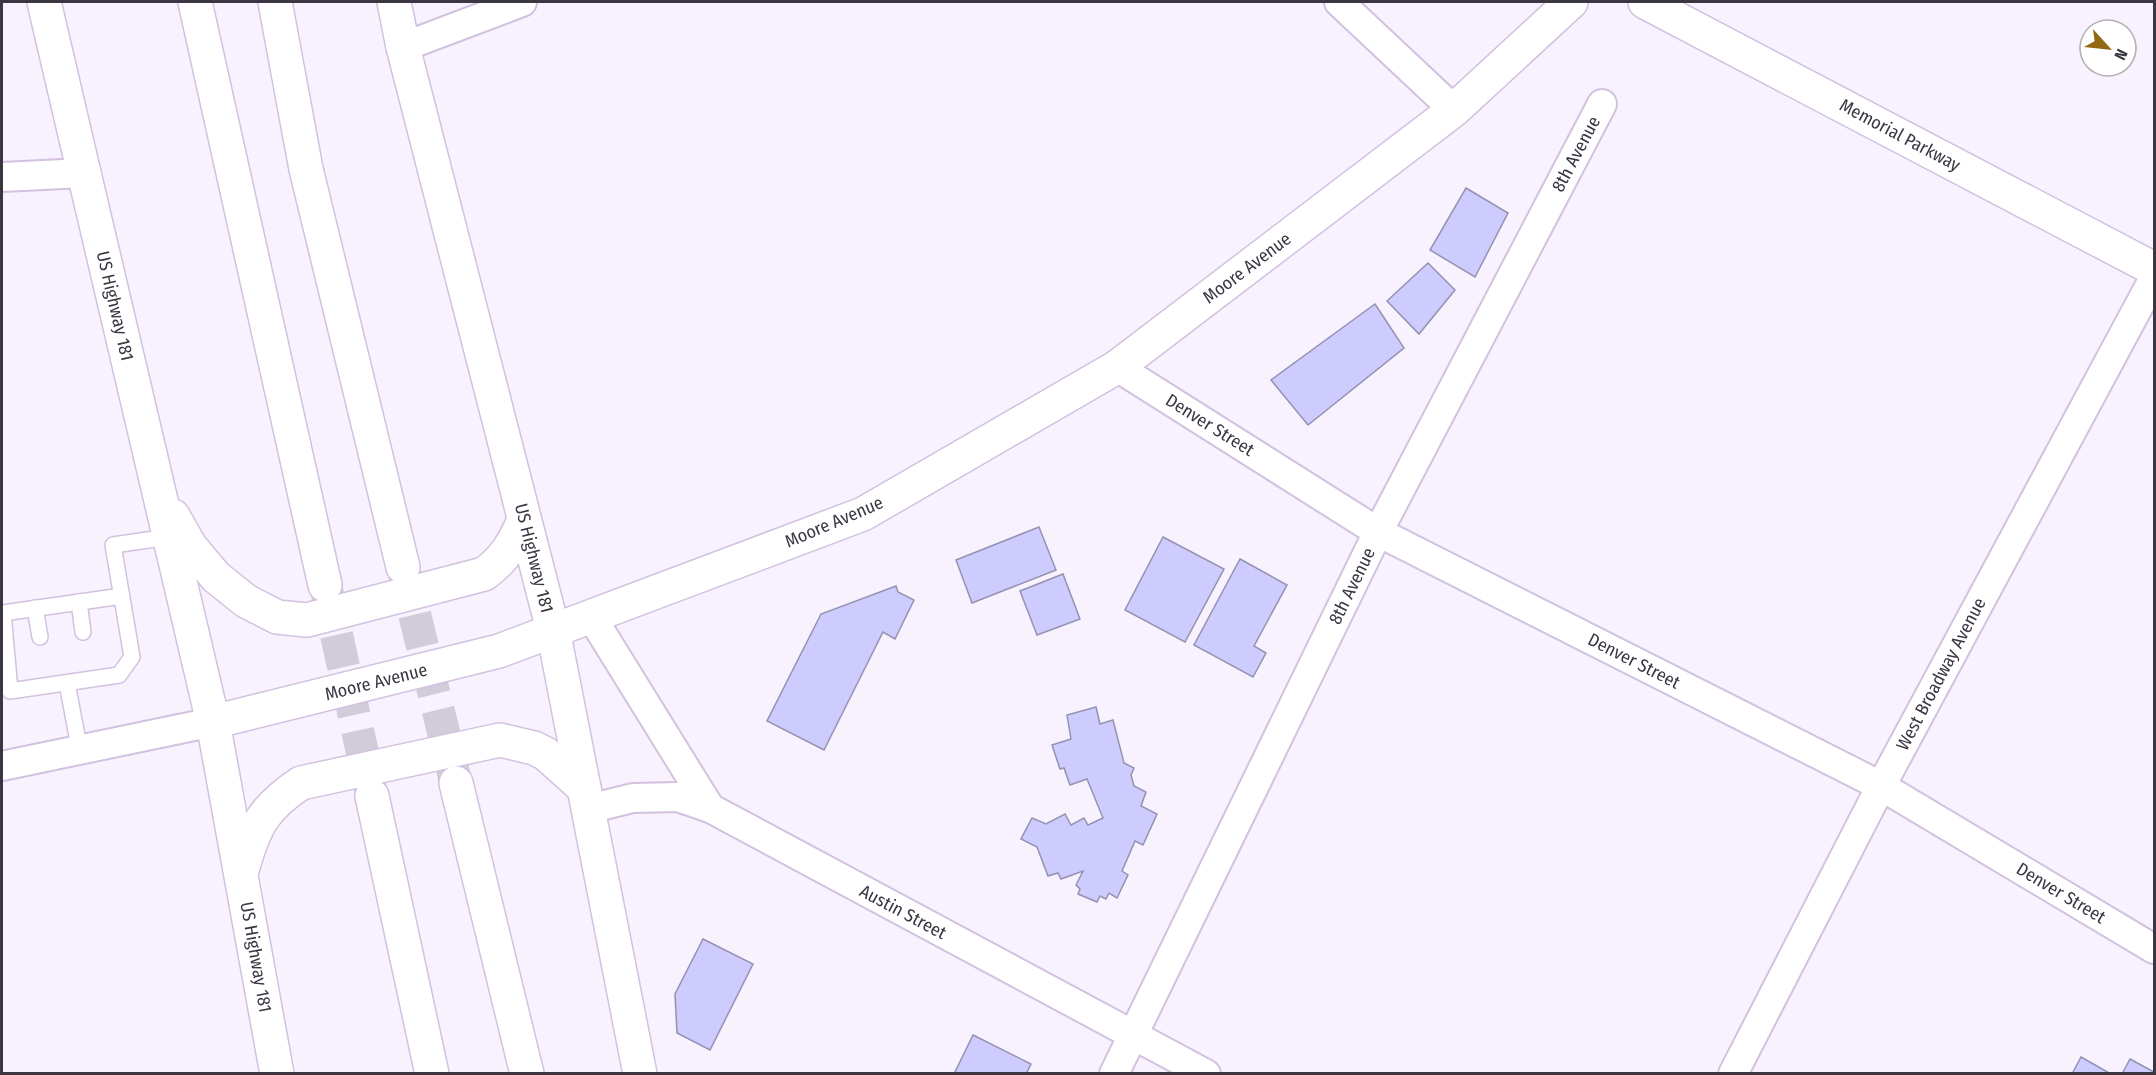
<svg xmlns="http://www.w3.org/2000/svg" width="2156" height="1075" viewBox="0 0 2156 1075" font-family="'Fira Sans Condensed',sans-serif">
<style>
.building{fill:#cecbfe;stroke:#9492b1;stroke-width:1.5}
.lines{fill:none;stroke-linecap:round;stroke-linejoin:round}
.motorway-tunnel{stroke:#d2cbd8;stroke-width:33;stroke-dasharray:33 16;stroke-linecap:butt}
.service-casing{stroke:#d2c1df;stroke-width:18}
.minor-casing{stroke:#d2c1df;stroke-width:32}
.tertiary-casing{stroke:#d2c1df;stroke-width:36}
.secondary-casing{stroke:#d2c1df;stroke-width:36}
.motorway-casing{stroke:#d2c1df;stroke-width:36}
.service{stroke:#fff;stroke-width:15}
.minor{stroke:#fff;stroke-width:28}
.tertiary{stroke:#fff;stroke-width:33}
.secondary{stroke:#fff;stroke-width:33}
.motorway{stroke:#fff;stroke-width:33}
.labels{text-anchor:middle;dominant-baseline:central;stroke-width:5;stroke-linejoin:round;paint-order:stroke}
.street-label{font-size:18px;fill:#3c3542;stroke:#fff}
</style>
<rect width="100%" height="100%" fill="#f8f1fe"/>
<g class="building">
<polygon points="1466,188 1508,213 1475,277 1430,250"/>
<polygon points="1428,263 1455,290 1419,334 1387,301"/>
<polygon points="1375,304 1404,348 1308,425 1271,380"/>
<polygon points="1039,527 1056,570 972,603 956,560"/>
<polygon points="1163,537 1224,569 1185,642 1125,610"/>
<polygon points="1240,559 1287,585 1254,646 1266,653 1253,677 1194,645"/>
<polygon points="1063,574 1080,619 1037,635 1020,591"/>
<polygon points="896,586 898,592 914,600 895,639 883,632 824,750 767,721 821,614"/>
<polygon points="1096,707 1100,724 1113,720 1124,763 1134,768 1131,775 1134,786 1146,792 1141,806 1157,814 1143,845 1135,841 1122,871 1128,875 1117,898 1109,893 1106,899 1100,896 1097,902 1078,894 1080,889 1076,885 1083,871 1061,879 1058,873 1048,876 1037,847 1021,839 1032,818 1046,824 1065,814 1071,825 1084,818 1088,825 1103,818 1087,779 1070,785 1064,768 1060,769 1052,745 1071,739 1067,715"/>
<polygon points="703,939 753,964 710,1050 677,1033 675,994"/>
<polygon points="973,1035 1031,1064 1026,1074 954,1074"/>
<polygon points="2081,1057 2111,1074 2072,1074"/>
<polygon points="2130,1059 2154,1072 2154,1074 2122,1074"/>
</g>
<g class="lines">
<g class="motorway-tunnel">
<polyline points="403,567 455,779"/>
<polyline points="326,587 372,796"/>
</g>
<defs>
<g id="service">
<polyline points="122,596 3,613 10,691 119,675 132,657 113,545 169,537"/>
<polyline points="79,602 83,632"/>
<polyline points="35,608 40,637"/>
<polyline points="67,683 80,752"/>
</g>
<g id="minor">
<polyline points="1339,2 1454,110"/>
<polyline points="403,47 522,2"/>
<polyline points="2,177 84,173"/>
<polyline points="1117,367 1378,532 1881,786 2154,949"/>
<polyline points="591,616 710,808"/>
<polyline points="2,766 213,722"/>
<polyline points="588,809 633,798 678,797 710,808 1206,1074"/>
<polyline points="1114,1074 1378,532 1602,104"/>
<polyline points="1733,1074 1881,786 2154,278"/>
</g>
<polyline id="tertiary" points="1645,2 2154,269"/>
<g id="secondary">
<polyline points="403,47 553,630 640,1074"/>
<polyline points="84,173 213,722 277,1074"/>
<path d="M173,516L190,546L216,577L246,601L277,617L307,620L484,574C505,559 514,543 524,520"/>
<polyline points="213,722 499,651 863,514 1117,367 1454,110 1571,2"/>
<path d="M242,870C254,827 263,808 301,783L500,740L534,748L546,754L584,788"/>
</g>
<g id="motorway">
<polyline points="44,2 84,173"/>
<polyline points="195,2 325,585"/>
<polyline points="275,2 306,169 403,567"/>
<polyline points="394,2 403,47"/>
<polyline points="456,783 527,1074"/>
<polyline points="372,796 432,1074"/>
</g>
</defs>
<use href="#service" class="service-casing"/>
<use href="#minor" class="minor-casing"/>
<use href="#tertiary" class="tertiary-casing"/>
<use href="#secondary" class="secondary-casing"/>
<use href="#motorway" class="motorway-casing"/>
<use href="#service" class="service"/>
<use href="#minor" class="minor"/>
<use href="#tertiary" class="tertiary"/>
<use href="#secondary" class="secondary"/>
<use href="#motorway" class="motorway"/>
</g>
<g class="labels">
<g class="street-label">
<text transform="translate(1900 135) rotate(28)">Memorial Parkway</text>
<text transform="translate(1576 154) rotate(-62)">8th Avenue</text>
<text transform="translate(1247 268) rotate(-37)">Moore Avenue</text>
<text transform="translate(115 306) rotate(77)">US Highway 181</text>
<text transform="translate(1210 425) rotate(32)">Denver Street</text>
<text transform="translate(834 522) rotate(-23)">Moore Avenue</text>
<text transform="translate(534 558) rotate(76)">US Highway 181</text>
<text transform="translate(1352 586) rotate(-64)">8th Avenue</text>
<text transform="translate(1634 661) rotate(27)">Denver Street</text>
<text transform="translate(1941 674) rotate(-62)">West Broadway Avenue</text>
<text transform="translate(376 682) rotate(-14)">Moore Avenue</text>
<text transform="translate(2061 893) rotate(31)">Denver Street</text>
<text transform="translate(903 912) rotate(28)">Austin Street</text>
<text transform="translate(256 957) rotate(80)">US Highway 181</text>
</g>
</g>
<rect width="2156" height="1075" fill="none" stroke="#3c3542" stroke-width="6"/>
<g transform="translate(2108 48) rotate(117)"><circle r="28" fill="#ffffff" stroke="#b1aeb3" stroke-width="1.5"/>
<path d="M0-4.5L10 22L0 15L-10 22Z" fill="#936812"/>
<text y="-9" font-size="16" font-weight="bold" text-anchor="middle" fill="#3c3542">N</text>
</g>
</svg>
